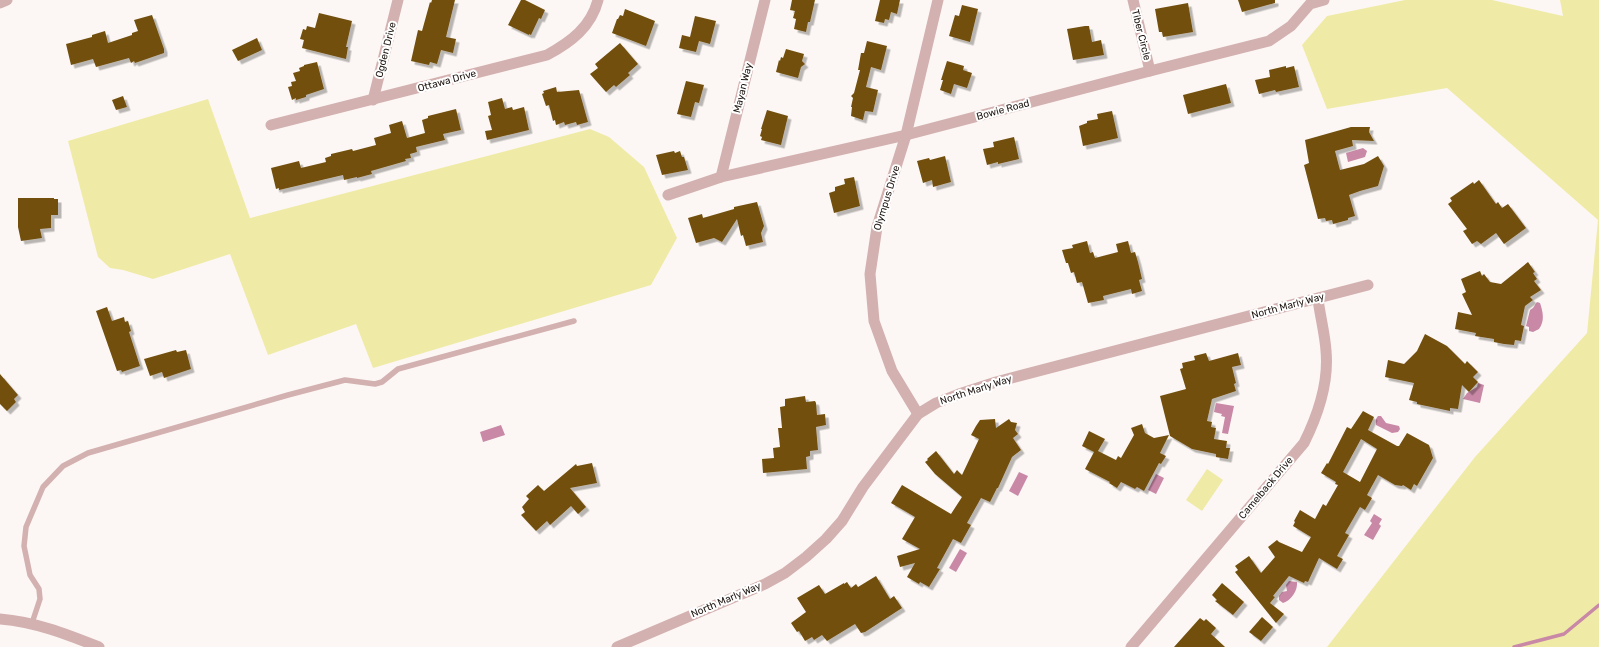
<svg xmlns="http://www.w3.org/2000/svg" width="1599" height="647" viewBox="0 0 1599 647" font-family="Rubik,sans-serif">
<style>
.green{fill:#efeba7}
.water{fill:#c888a6}
.lines{fill:none;stroke-linecap:round;stroke-linejoin:round}
.stream{stroke:#c888a6;stroke-width:3.5}
.building{fill:#724f10;fill-rule:evenodd;filter:url(#shadow)}
.service{stroke:#d3b1b0;stroke-width:5.5}
.minor{stroke:#d3b1b0;stroke-width:11}
.labels{text-anchor:middle;dominant-baseline:central;stroke-width:4;stroke-linejoin:round;paint-order:stroke}
.street-label{font-size:10px;fill:#1c140f;stroke:#fff}
</style>
<defs>
<filter id="shadow"><feDropShadow dx="3.5" dy="3.5" stdDeviation="0" flood-color="#0004"/></filter>
</defs>
<rect width="100%" height="100%" fill="#fcf7f4"/>
<g class="green">
<polygon points="1405,0 1492,0 1563,16 1560,0 1599,0 1599,647 1327,647 1475,457 1587,333 1598,220 1447,88 1327,109 1302,45 1327,16"/>
<polygon points="208,99 250,218 590,129 609,137 644,167 677,238 651,285 373,368 356,324 268,355 230,254 153,279 123,270 110,268 98,257 68,141"/>
<polygon points="1207,469 1223,480 1202,511 1186,500"/>
</g>
<g class="water">
<polygon points="1363,148 1367,151 1365,157 1348,162 1346,153"/>
<path d="M1537,302L1540,303C1543,312 1545,321 1539,329L1533,332L1529,331V327L1526,326L1530,310L1533,308Z"/>
<polygon points="1478,383 1484,385 1480,403 1463,399 1467,393 1477,387"/>
<polygon points="1216,403 1234,406 1228,434 1222,433 1225,417 1221,416 1222,414 1214,412"/>
<polygon points="1378,416 1381,416 1386,423 1399,426 1400,429 1398,432 1392,433 1376,425 1376,419"/>
<polygon points="501,425 505,435 483,442 480,432"/>
<polygon points="1019,472 1028,476 1018,496 1009,491"/>
<polygon points="1156,474 1164,478 1156,494 1148,490"/>
<polygon points="1374,514 1382,519 1379,524 1381,526 1373,540 1364,535 1372,523 1370,521"/>
<polygon points="960,549 967,553 956,572 949,568"/>
<path d="M1289,581L1297,582C1298,590 1291,601 1283,603L1279,600V596L1282,592L1287,591L1286,585Z"/>
</g>
<g class="lines">
<polyline class="stream" points="1514,647 1564,634 1599,605"/>
</g>
<g class="building">
<polygon points="432,0 455,0 446,37 456,39 453,53 441,50 437,64 430,62 429,65 411,61 418,30 422,31 430,2 431,3"/>
<polygon points="521,0 525,0 545,10 541,19 539,18 531,35 529,34 529,35 508,25"/>
<polygon points="792,0 815,0 810,22 808,22 806,32 794,29 796,19 793,18 795,11 790,10"/>
<polygon points="880,0 900,0 897,14 891,12 889,20 885,19 884,23 875,21"/>
<polygon points="1238,0 1275,0 1275,3 1242,12"/>
<polygon points="1188,3 1193,32 1163,37 1162,32 1159,32 1155,9"/>
<polygon points="962,5 978,9 970,42 949,36 955,15 959,16"/>
<polygon points="625,9 655,21 646,46 612,33 617,19 618,19 620,15 623,16"/>
<polygon points="319,13 352,21 346,47 348,47 346,59 302,48 304,40 300,39 303,29 306,30 307,26 315,28"/>
<polygon points="152,15 164,49 164,53 135,63 134,61 131,63 129,58 96,67 93,59 71,65 66,44 92,37 92,35 105,31 108,43 132,35 132,33 138,31 134,20"/>
<polygon points="695,16 716,21 710,44 699,41 696,52 679,48 682,35 690,37"/>
<polygon points="1085,26 1089,26 1092,42 1101,40 1104,55 1073,60 1067,29"/>
<polygon points="257,38 262,50 238,61 232,50"/>
<polygon points="867,41 887,46 881,70 871,67 866,87 878,90 873,112 865,111 863,120 851,116 852,107 851,107 853,98 851,96 854,93 860,70 858,70 861,53 864,53"/>
<polygon points="620,43 638,64 628,73 630,75 616,87 614,85 606,92 590,74 598,68 595,64"/>
<polygon points="786,49 804,54 802,61 805,64 801,67 798,78 776,72 779,60 780,61 781,57 783,58"/>
<polygon points="947,61 964,66 963,70 972,73 967,88 954,84 951,94 940,90 943,80 941,80"/>
<polygon points="317,62 324,89 306,95 306,97 296,100 296,98 292,100 288,87 292,86 291,82 296,81 293,73 300,71 299,68 304,66 304,65"/>
<polygon points="1286,66 1286,68 1294,66 1299,87 1276,92 1275,90 1259,94 1255,80 1270,77 1269,70"/>
<polygon points="686,81 704,85 699,103 695,102 691,117 677,114"/>
<polygon points="1226,84 1231,103 1188,114 1183,95"/>
<polygon points="556,87 557,92 579,90 588,122 577,125 576,122 565,125 564,122 556,125 555,120 553,121 549,105 546,106 542,94 544,93 543,91"/>
<polygon points="123,96 127,107 116,110 112,100"/>
<polygon points="502,98 505,109 512,107 513,110 524,107 529,130 487,140 485,131 492,130 488,116 491,115 488,102"/>
<polygon points="456,109 461,130 443,134 445,140 416,147 417,152 410,154 411,158 405,159 406,161 371,171 372,174 357,178 357,177 344,180 343,175 279,190 279,188 276,189 271,168 299,161 301,168 326,162 325,158 331,156 331,154 352,149 353,151 376,145 374,138 391,133 389,125 402,121 407,138 425,133 422,120 428,118 428,116"/>
<polygon points="767,110 788,116 781,145 761,140 762,137 760,136 762,129 761,129"/>
<polygon points="1112,111 1118,138 1083,146 1079,126 1087,123 1087,121 1098,119 1097,114"/>
<polygon points="1351,127 1370,127 1369,132 1374,141 1352,140 1353,146 1335,151 1340,170 1364,164 1378,156 1384,166 1378,186 1360,191 1349,195 1355,216 1348,218 1348,220 1333,224 1332,220 1326,221 1325,218 1318,219 1304,165 1309,163 1305,140"/>
<polygon points="1014,137 1019,159 998,164 998,162 987,165 983,149 994,147 993,142"/>
<polygon points="674,151 675,153 680,151 682,157 684,157 688,170 662,175 656,155"/>
<polygon points="945,156 951,182 933,187 932,180 923,183 917,161 929,158 930,160"/>
<polygon points="854,177 860,206 834,213 829,193 835,191 835,187 845,184 844,179"/>
<polygon points="1479,180 1496,204 1498,202 1502,208 1508,204 1526,228 1504,244 1496,233 1481,244 1477,241 1472,244 1463,231 1467,229 1448,204 1452,201 1450,198 1473,182 1474,184"/>
<polygon points="18,198 54,198 54,199 58,199 58,215 51,215 51,228 40,229 42,238 21,241 18,227"/>
<polygon points="757,202 764,226 761,233 763,242 746,246 743,235 741,236 737,219 722,242 714,238 696,243 688,218 702,214 703,218 734,209 734,207"/>
<polygon points="1087,241 1090,253 1093,252 1095,258 1118,252 1116,244 1128,241 1131,253 1135,252 1138,262 1142,279 1139,280 1142,291 1132,294 1131,289 1103,296 1104,300 1088,303 1082,282 1077,283 1074,272 1071,273 1068,263 1066,263 1062,250 1073,248 1072,245"/>
<polygon points="1528,262 1535,272 1533,273 1537,279 1534,281 1541,290 1530,297 1533,300 1525,306 1521,325 1524,326 1521,341 1515,340 1514,345 1504,344 1494,342 1494,339 1475,336 1476,333 1455,329 1458,312 1472,315 1462,294 1466,292 1461,279 1480,271 1482,276 1484,274 1490,282 1501,284"/>
<polygon points="107,307 112,321 124,317 125,322 128,321 131,331 129,332 140,366 122,372 121,370 117,371 96,311"/>
<polygon points="1425,334 1447,346 1465,364 1467,361 1478,372 1473,377 1478,382 1469,392 1462,385 1458,409 1450,408 1450,411 1417,404 1417,402 1409,400 1414,383 1385,377 1388,360 1404,364 1417,351"/>
<polygon points="176,350 177,352 186,350 191,369 164,378 162,372 150,376 144,359"/>
<polygon points="1206,353 1209,361 1238,353 1241,365 1232,367 1236,383 1234,384 1236,391 1212,399 1207,421 1212,422 1211,427 1216,428 1214,439 1227,441 1226,448 1230,448 1228,459 1216,457 1216,454 1192,449 1170,436 1160,396 1186,389 1180,369 1183,368 1182,363 1195,360 1194,356"/>
<polygon points="0,374 18,395 14,399 16,402 7,411 0,404"/>
<polygon points="805,396 806,402 815,401 816,403 817,415 825,414 826,425 816,427 818,450 810,451 810,456 806,457 807,469 763,473 762,459 774,458 773,448 780,447 778,428 782,428 780,407 785,406 785,399"/>
<path d="M1363,411L1374,417L1368,430L1397,446H1399L1407,433L1429,445L1433,458L1417,486L1414,484L1411,490L1403,485L1402,486L1395,485L1378,475L1367,495L1372,498L1365,510L1360,507L1345,533L1349,535L1337,556L1343,559L1337,569L1319,558L1308,582L1305,581L1304,583L1289,576L1273,596L1275,597L1270,603L1284,614L1276,623L1235,572L1238,570L1235,566L1249,556L1261,573L1275,557L1268,547L1277,540L1279,542L1302,552L1311,537L1293,526L1295,522L1294,521L1300,510L1315,519L1323,504L1326,506L1338,485L1335,484L1336,482L1321,473L1327,463L1328,464L1347,427L1351,429ZM1361,439L1377,449L1360,482L1343,472Z"/>
<polygon points="995,419 996,428 1009,419 1011,422 1017,423 1015,430 1018,434 1013,438 1021,450 1012,457 998,488 997,488 990,502 981,498 967,523 971,525 961,543 953,539 937,568 940,569 929,587 920,582 919,584 907,577 915,563 900,567 897,556 920,549 902,539 915,517 891,503 902,485 951,514 962,497 935,474 925,462 928,460 927,459 936,451 954,474 957,470 962,475 979,439 971,435 976,426 980,420"/>
<polygon points="1142,424 1145,433 1154,438 1169,435 1160,453 1166,456 1161,464 1159,463 1144,491 1137,487 1135,489 1121,482 1117,488 1109,483 1110,482 1085,469 1094,452 1082,446 1089,431 1105,439 1098,451 1116,460 1118,456 1121,458 1134,435 1131,428"/>
<polygon points="592,463 597,483 570,488 586,507 578,514 571,506 550,525 547,521 536,531 521,515 525,512 522,507 529,499 526,496 538,485 544,491 576,464 577,466"/>
<polygon points="876,576 890,599 894,596 902,608 865,632 861,633 855,624 827,641 822,635 814,640 812,637 805,641 799,631 797,632 791,623 806,612 797,598 819,585 825,594 844,583 844,584 847,582 851,588 856,584 858,587"/>
<polygon points="1222,583 1244,602 1233,615 1215,601 1217,600 1212,595"/>
<polygon points="1262,617 1273,627 1261,641 1249,632"/>
<polygon points="1200,618 1204,621 1206,619 1216,628 1211,634 1225,647 1174,647"/>
</g>
<g class="lines">
<polyline class="service" points="32,623 40,599 39,589 30,575 24,546 26,527 43,487 63,466 88,453 288,395 345,380 375,384 382,382 398,369 574,321"/>
<g class="minor">
<polyline points="1133,0 1150,71"/>
<polyline points="0,3 7,0"/>
<polyline points="373,100 398,0"/>
<path d="M271,125L547,55C571,42 591,27 598,0"/>
<polyline points="721,177 765,0"/>
<polyline points="668,195 721,177 906,135 1150,71 1269,41 1291,26 1310,4 1324,0"/>
<polyline points="918,414 892,371 874,321 870,274 877,227 906,135 938,0"/>
<path d="M0,619C36,622 66,634 99,647"/>
<polyline points="617,647 765,584 785,573 806,557 826,539 842,521 863,487 918,414 936,403 959,394 996,382 1368,285"/>
<path d="M1131,647L1304,443C1318,415 1329,383 1326,351C1325,334 1320,316 1318,299"/>
</g>
</g>
<g class="labels">
<g class="street-label">
<text transform="translate(1141 35) rotate(76)">Tiber Circle</text>
<text transform="translate(386 50) rotate(-76)">Ogden Drive</text>
<text transform="translate(447 81) rotate(-15)">Ottawa Drive</text>
<text transform="translate(743 88) rotate(-76)">Mayan Way</text>
<text transform="translate(1003 110) rotate(-15)">Bowie Road</text>
<text transform="translate(887 198) rotate(-73)">Olympus Drive</text>
<text transform="translate(1288 306) rotate(-15)">North Marly Way</text>
<text transform="translate(976 390) rotate(-18)">North Marly Way</text>
<text transform="translate(1266 488) rotate(-50)">Camelback Drive</text>
<text transform="translate(726 600) rotate(-23)">North Marly Way</text>
</g>
</g>
</svg>
